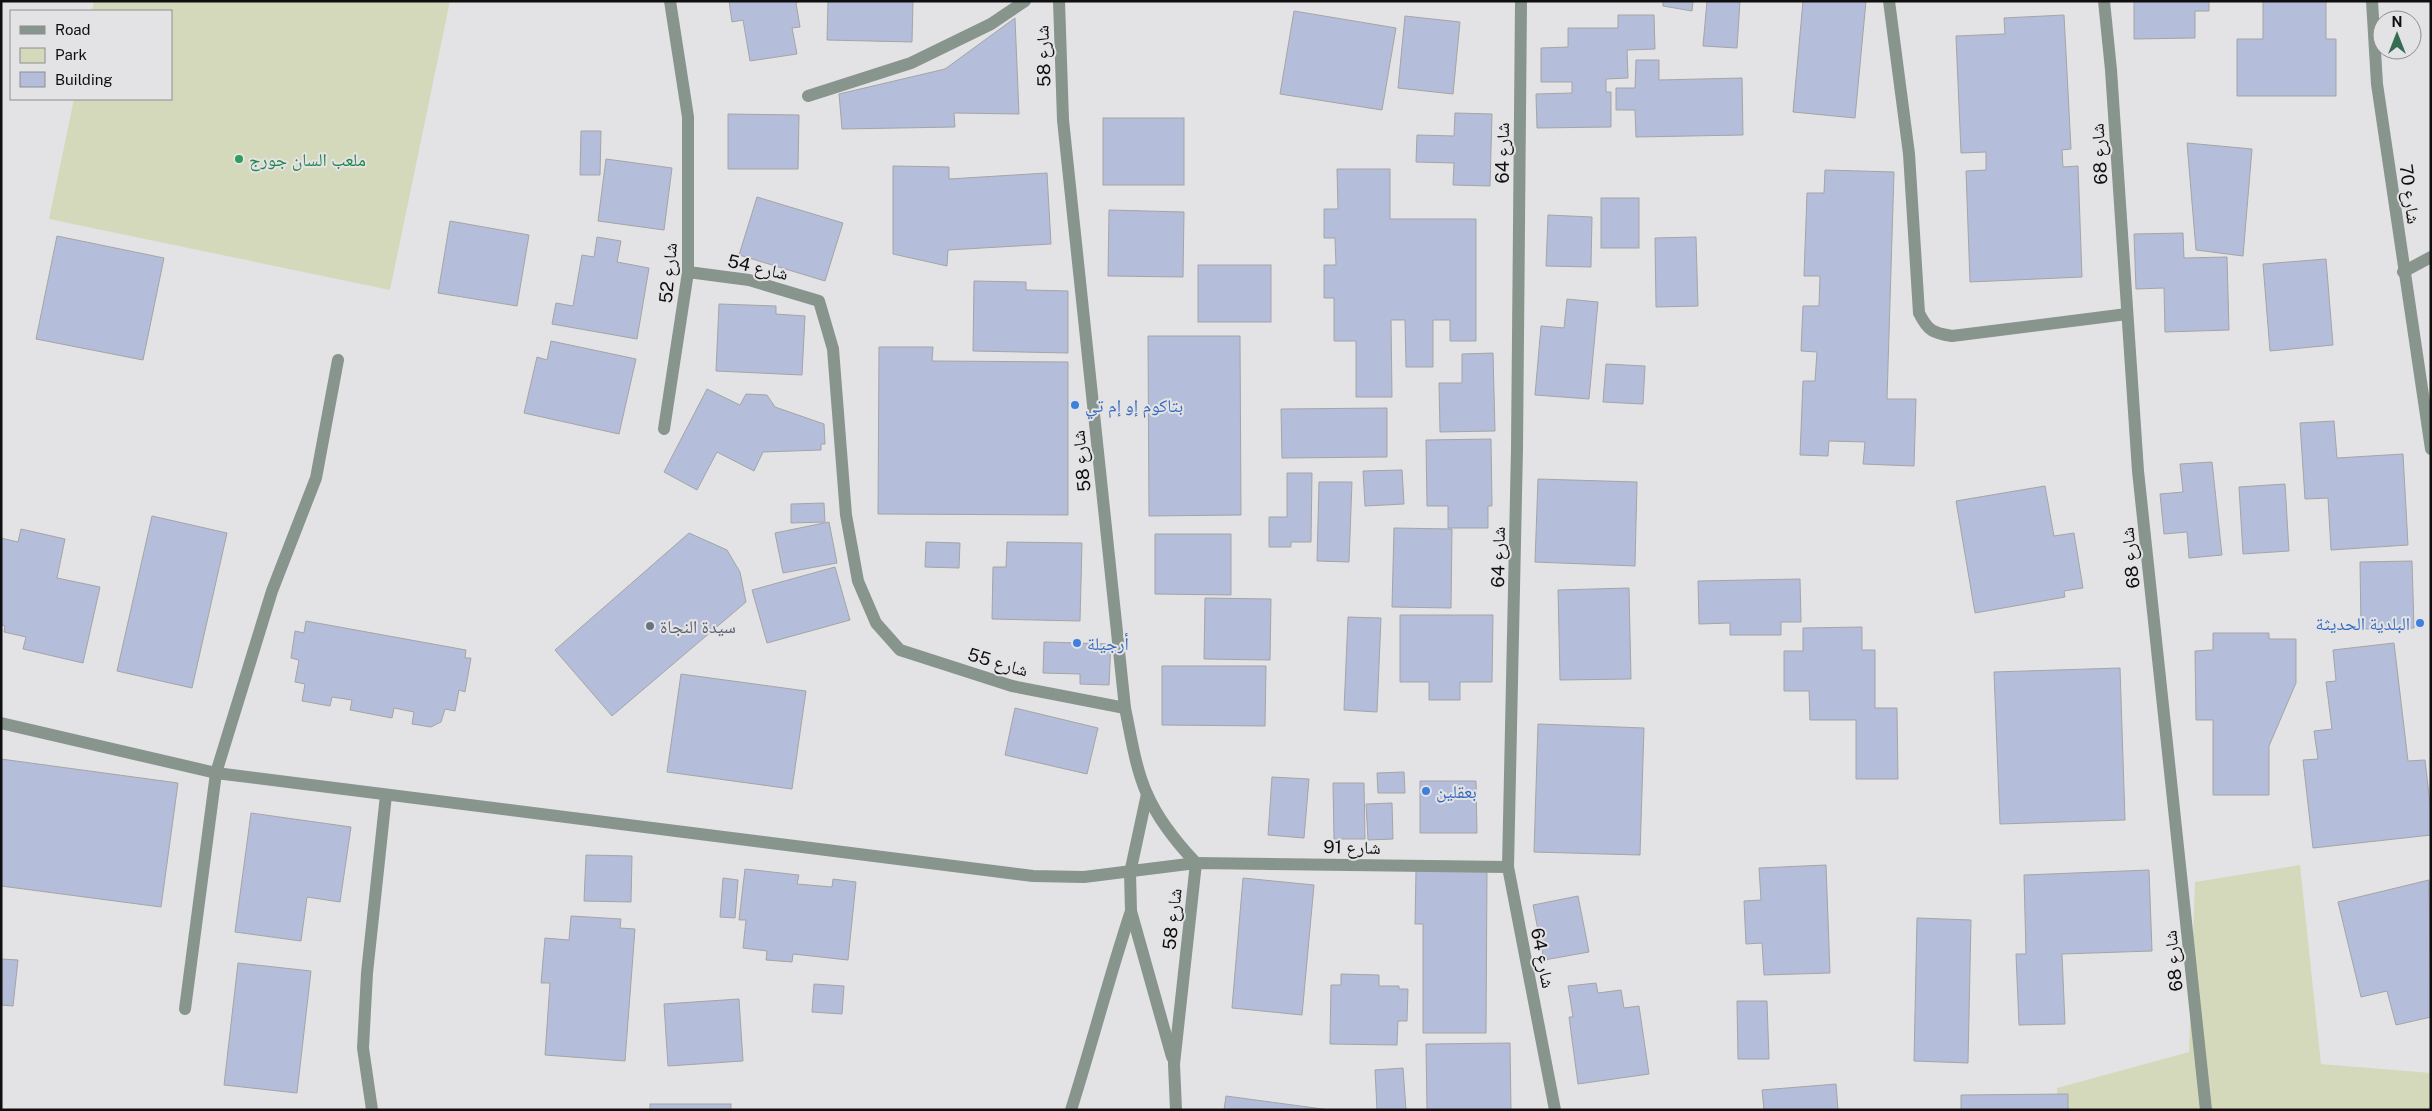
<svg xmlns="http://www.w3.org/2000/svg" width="2432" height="1111" viewBox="0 0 2432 1111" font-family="'Public Sans','Noto Naskh Arabic',sans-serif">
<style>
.green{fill:#d5d9bc}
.building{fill:#b4bdd9;stroke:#a4a5a6}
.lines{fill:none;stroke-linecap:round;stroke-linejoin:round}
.minor{stroke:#88958d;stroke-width:12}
.leisure-dot{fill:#2e9e5b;stroke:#e3e3e5;stroke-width:2}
.shop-dot{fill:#3f7fe0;stroke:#e3e3e5;stroke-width:2}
.worship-dot{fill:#6b7280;stroke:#e3e3e5;stroke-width:2}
.labels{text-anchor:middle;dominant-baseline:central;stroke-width:4;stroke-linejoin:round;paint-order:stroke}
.street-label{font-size:18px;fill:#0f0f0f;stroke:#e3e3e5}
.leisure-label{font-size:18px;fill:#27864d;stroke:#e3e3e5;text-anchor:start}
.shop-label{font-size:18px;fill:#366cbe;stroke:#e3e3e5;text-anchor:start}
.worship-label{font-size:18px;fill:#5b616d;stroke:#e3e3e5;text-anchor:start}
</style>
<rect width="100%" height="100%" fill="#e3e3e5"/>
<g class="green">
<polygon points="94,1 450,1 390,290 49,219 74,99 171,99 171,11 92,11"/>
<polygon points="2300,865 2321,1064 2431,1073 2431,1110 2058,1110 2057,1088 2189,1052 2195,882"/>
</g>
<g class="building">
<polygon points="729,1 800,1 796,3 800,27 792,28 797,54 750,61 743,20 732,22"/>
<polygon points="828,1 913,1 912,42 827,40"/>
<polygon points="1663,1 1693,1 1692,11 1663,6"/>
<polygon points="1707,1 1740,1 1737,48 1703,46"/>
<polygon points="1803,1 1866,1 1855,118 1793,112"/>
<polygon points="2134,1 2209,1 2209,11 2195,11 2195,38 2134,39"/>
<polygon points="2263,1 2326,1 2326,39 2336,39 2336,96 2237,96 2237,39 2263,39"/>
<polygon points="1294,11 1396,28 1382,110 1280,94"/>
<polygon points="1618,15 1654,15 1655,49 1627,50 1628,78 1606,79 1606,92 1611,92 1611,127 1537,128 1536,94 1572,93 1572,82 1541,82 1541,48 1568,47 1568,28 1618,28"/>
<polygon points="2064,15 2071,149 2062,150 2063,167 2078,166 2082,277 1970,282 1966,171 1986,170 1986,152 1961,153 1956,36 2005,34 2004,18"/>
<polygon points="1405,16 1460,22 1453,94 1398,88"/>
<polygon points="1015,18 1019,114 954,113 955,127 842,129 839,94 945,69"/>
<polygon points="1636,60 1659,60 1659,80 1742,78 1743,135 1636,137 1635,110 1616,110 1616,88 1635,88"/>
<polygon points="1455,113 1492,114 1490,186 1453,185 1454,163 1416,162 1417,135 1454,136"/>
<polygon points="728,114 799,115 798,169 728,169"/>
<rect x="1103" y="118" width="81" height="67"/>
<polygon points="581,131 601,131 600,175 580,175"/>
<polygon points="2187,143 2252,149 2243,256 2196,250"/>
<polygon points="606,159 672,168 664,230 598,221"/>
<polygon points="893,166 949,167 949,179 1047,173 1051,244 948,250 947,266 893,254"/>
<polygon points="1337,169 1390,169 1390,219 1476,219 1476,341 1450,341 1450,320 1433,320 1433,367 1406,367 1405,320 1391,320 1392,397 1356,397 1356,341 1334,341 1334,298 1324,298 1324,265 1336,265 1335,238 1324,238 1324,209 1338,209"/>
<polygon points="1825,170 1894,172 1887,399 1916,399 1914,466 1863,464 1865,442 1829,441 1828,456 1800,455 1803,381 1815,381 1817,352 1801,351 1803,306 1819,306 1820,276 1804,276 1807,193 1824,193"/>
<polygon points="757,197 843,223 825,281 739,255"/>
<rect x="1601" y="198" width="38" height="50"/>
<polygon points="1109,210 1184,212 1183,277 1108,276"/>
<polygon points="1548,215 1592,217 1591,267 1546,266"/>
<polygon points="450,221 529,235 517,306 438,293"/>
<polygon points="2183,233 2184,258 2227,257 2229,330 2165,332 2164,288 2136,289 2134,234"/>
<polygon points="57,236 164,258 143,360 36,339"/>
<polygon points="597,237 621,241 617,262 649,268 637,339 552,324 556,303 573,306 582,255 594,257"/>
<polygon points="1696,237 1698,306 1656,307 1655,238"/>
<polygon points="2326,259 2333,345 2270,351 2263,264"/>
<rect x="1198" y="265" width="73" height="57"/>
<polygon points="974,281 1026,282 1026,290 1068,291 1068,353 973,351"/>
<polygon points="1567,299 1598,302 1589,399 1535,395 1541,326 1564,328"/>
<polygon points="719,304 776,306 776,314 805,316 802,375 716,371"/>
<polygon points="1148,336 1240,336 1241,515 1149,516"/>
<polygon points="551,341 636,359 619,434 524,413 537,357 547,360"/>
<polygon points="879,347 933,347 932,361 1068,362 1068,515 878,514"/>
<polygon points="1493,353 1495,431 1440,432 1439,383 1462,383 1462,354"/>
<polygon points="1606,364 1645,366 1643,404 1603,402"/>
<polygon points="707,389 740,405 746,394 767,395 775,407 824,424 825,444 821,444 821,450 763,452 754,471 717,452 697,490 664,472"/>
<polygon points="1387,408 1387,457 1282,458 1281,409"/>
<polygon points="2334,421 2337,458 2403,454 2408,545 2331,550 2328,498 2305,499 2300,423"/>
<polygon points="1491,439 1492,506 1488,506 1488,528 1448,528 1448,506 1427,506 1426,440"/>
<polygon points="2212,462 2222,555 2189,558 2187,532 2164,534 2160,494 2183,492 2180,464"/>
<polygon points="1402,470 1404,504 1365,506 1363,471"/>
<polygon points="1287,473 1312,473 1311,542 1291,542 1291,547 1269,547 1269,517 1287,517"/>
<polygon points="1538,479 1637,482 1635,566 1535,562"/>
<polygon points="1319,482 1352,482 1349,562 1317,561"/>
<polygon points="2285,484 2289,551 2243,554 2239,487"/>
<polygon points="2045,486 2054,536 2074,533 2083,588 2064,591 2065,597 1975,613 1956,501"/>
<polygon points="824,503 825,522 791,523 791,504"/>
<polygon points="152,516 227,533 192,688 117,671"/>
<polygon points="829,522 837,563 783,573 775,533"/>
<polygon points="1394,528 1452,529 1451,608 1392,607"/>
<polygon points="21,529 65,539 57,578 100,587 83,663 23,649 26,637 4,632 5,626 1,625 1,538 18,542"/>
<polygon points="689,533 727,550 740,572 746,602 612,716 555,650"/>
<polygon points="1155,534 1231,534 1231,595 1155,594"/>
<polygon points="926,542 960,543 959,568 925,567"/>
<polygon points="1007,542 1082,543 1080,621 992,619 993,567 1006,567"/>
<polygon points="2412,561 2414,628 2361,629 2360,562"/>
<polygon points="835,567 850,620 767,643 752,590"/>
<polygon points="1800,579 1801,622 1781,622 1781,635 1730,635 1730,623 1699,624 1698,581"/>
<polygon points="1629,588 1631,679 1560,680 1558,590"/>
<polygon points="1205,598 1271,599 1270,660 1204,659"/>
<polygon points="1400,615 1493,615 1492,682 1460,682 1460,700 1429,700 1429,682 1400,682"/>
<polygon points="1348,617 1381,618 1377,712 1344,710"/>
<polygon points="306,621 466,650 465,658 471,658 465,692 459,690 455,711 445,709 441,722 431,727 412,724 414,712 394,708 392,718 350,710 352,700 332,697 330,706 302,701 305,684 295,682 299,660 291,658 295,631 304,633"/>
<polygon points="1862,627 1862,650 1875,650 1875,708 1897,708 1898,779 1856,779 1856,720 1810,720 1809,691 1784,691 1784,651 1803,651 1803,628"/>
<polygon points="2213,633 2269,633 2269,639 2296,639 2296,683 2269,746 2269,795 2213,795 2213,720 2196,720 2195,651 2213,650"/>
<polygon points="1044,642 1111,644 1109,685 1080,684 1080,674 1043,673"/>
<polygon points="2394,643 2408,761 2425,760 2431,812 2431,835 2313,848 2303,760 2318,759 2314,731 2332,729 2326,682 2336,681 2333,650"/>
<polygon points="1162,666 1266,666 1265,726 1162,725"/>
<polygon points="2120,668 2125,820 2000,824 1994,672"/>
<polygon points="681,674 806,691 792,789 667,772"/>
<polygon points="1015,708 1098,728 1087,774 1005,755"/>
<polygon points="1538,724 1644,728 1640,855 1534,852"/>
<polygon points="1,759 178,783 161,907 1,886"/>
<polygon points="1404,772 1405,793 1378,793 1377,773"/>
<polygon points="1272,777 1309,779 1304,838 1268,835"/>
<polygon points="1420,781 1476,781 1477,833 1420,833"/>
<polygon points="1333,783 1364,783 1365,839 1334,839"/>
<polygon points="1392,803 1393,839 1368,840 1366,804"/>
<polygon points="251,813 351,827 340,902 307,897 301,941 235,932"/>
<polygon points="586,855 632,856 631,902 584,901"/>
<polygon points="1826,865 1830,973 1764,975 1762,943 1746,944 1744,901 1761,900 1759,868"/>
<polygon points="745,869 799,875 797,884 832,887 833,879 856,882 848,960 793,954 792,962 766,960 767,951 743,948 746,920 739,920"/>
<polygon points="1416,870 1487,870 1486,1033 1423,1033 1423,924 1415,924"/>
<polygon points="2149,870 2152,951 2062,954 2065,1024 2019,1025 2016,954 2026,954 2024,875"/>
<polygon points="723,878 738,880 735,918 720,917"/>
<polygon points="1243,878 1314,885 1302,1015 1232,1008"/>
<polygon points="2429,880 2431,1017 2396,1025 2387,991 2361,997 2338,902"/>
<polygon points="1578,896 1589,952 1544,960 1533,905"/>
<polygon points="571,916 621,919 620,928 635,929 625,1061 545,1055 550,983 541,983 545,938 569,940"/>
<polygon points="1917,918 1971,920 1968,1063 1914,1061"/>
<polygon points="1,959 18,960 13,1006 1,1005"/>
<polygon points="238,963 311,971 297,1093 224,1085"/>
<polygon points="1341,974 1379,975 1379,986 1399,986 1399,989 1408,989 1407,1021 1398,1021 1397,1045 1330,1044 1331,985 1341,985"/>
<polygon points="1596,983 1598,993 1621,990 1624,1008 1639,1006 1649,1074 1578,1084 1569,1017 1573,1017 1568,986"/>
<polygon points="814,984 844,986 842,1014 812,1012"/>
<polygon points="739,999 743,1061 668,1066 664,1004"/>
<polygon points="1737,1001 1767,1001 1769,1059 1738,1059"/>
<polygon points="1510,1043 1511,1110 1427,1110 1426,1044"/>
<polygon points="1403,1068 1406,1110 1377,1110 1375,1070"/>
<polygon points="1836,1084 1838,1110 1764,1110 1762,1090"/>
<polygon points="2068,1094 2068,1110 1961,1110 1961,1095"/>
<polygon points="1226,1096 1330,1110 1224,1110"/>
<rect x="650" y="1104" width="81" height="6"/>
</g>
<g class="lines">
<g class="minor">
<path d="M1059,1L1063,120L1125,708C1131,736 1135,767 1147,794C1158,819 1177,843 1196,863L1174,1064L1176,1110"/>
<polyline points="1521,1 1517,449 1508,867 1555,1110"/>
<path d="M1889,1L1909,154L1919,313C1928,331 1933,333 1952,336L2127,314"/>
<polyline points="2104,1 2111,70 2138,471 2206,1110"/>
<polyline points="2372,1 2377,84 2431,449"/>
<polyline points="808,96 911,63 991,24 1025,1"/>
<polyline points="688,272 749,280 819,301 833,349 846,515 858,581 876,623 900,650 1012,686 1125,708"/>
<polyline points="2403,272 2431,257"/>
<polyline points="664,429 688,272 688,117 670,1"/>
<polyline points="1,723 216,773 1033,876 1084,877 1196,863 1508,867"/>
<polyline points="1147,794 1130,873 1131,911 1172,1057"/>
<polyline points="185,1009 216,773 272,591 316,478 338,360"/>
<polyline points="372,1110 363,1048 367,973 386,795"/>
<path d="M1071,1110C1092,1044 1109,977 1131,911"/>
</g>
</g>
<circle class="leisure-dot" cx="239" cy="159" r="5"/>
<g class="shop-dot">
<circle cx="1075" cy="405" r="5"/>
<circle cx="2420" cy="623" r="5"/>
<circle cx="1077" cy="643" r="5"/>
<circle cx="1426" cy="791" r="5"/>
</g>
<circle class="worship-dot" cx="650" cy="626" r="5"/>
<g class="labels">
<g class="street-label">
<text transform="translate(1043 56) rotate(-92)">شارع 58</text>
<text transform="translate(1502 153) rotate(-90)">شارع 64</text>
<text transform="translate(2099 154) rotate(-94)">شارع 68</text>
<text transform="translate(2410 194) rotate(82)">شارع 70</text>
<text transform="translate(758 267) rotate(13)">شارع 54</text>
<text transform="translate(668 273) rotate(-85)">شارع 52</text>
<text transform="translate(1081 461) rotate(-96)">شارع 58</text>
<text transform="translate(1498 557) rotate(-89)">شارع 64</text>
<text transform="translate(2130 558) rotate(-96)">شارع 68</text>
<text transform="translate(998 662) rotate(16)">شارع 55</text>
<text transform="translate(1352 847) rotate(1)">شارع 91</text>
<text transform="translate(1172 919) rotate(-84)">شارع 58</text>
<text transform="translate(1543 958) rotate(79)">شارع 64</text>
<text transform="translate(2173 961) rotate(-96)">شارع 68</text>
</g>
<g class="leisure-label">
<text x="249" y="159">ملعب السان جورج</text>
</g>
<g class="shop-label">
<text x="1085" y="405">بتاكوم إو إم تي</text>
<text x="2410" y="623" text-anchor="end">البلدية الحديثة</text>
<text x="1087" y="643">أرجيلة</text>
<text x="1436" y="791">بعقلين</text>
</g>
<g class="worship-label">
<text x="660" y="626">سيدة النجاة</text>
</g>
</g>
<rect width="2432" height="1111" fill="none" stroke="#0f0f0f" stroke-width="5"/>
<rect x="10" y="10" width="162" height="90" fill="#e3e3e5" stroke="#8e8e8f"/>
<rect x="20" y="26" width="25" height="8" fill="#88958d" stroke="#8e8e8f"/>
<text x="55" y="35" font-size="15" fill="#0f0f0f">Road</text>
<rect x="20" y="48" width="25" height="15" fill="#d5d9bc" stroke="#8e8e8f"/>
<text x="55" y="60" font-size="15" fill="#0f0f0f">Park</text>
<rect x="20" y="72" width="25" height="15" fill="#b4bdd9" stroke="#8e8e8f"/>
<text x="55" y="85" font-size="15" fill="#0f0f0f">Building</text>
<g transform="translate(2397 35)"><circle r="24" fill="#e3e3e5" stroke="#8e8e8f"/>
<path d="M0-4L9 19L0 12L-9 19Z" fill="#356c52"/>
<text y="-8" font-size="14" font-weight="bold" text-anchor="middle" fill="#0f0f0f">N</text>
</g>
</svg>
